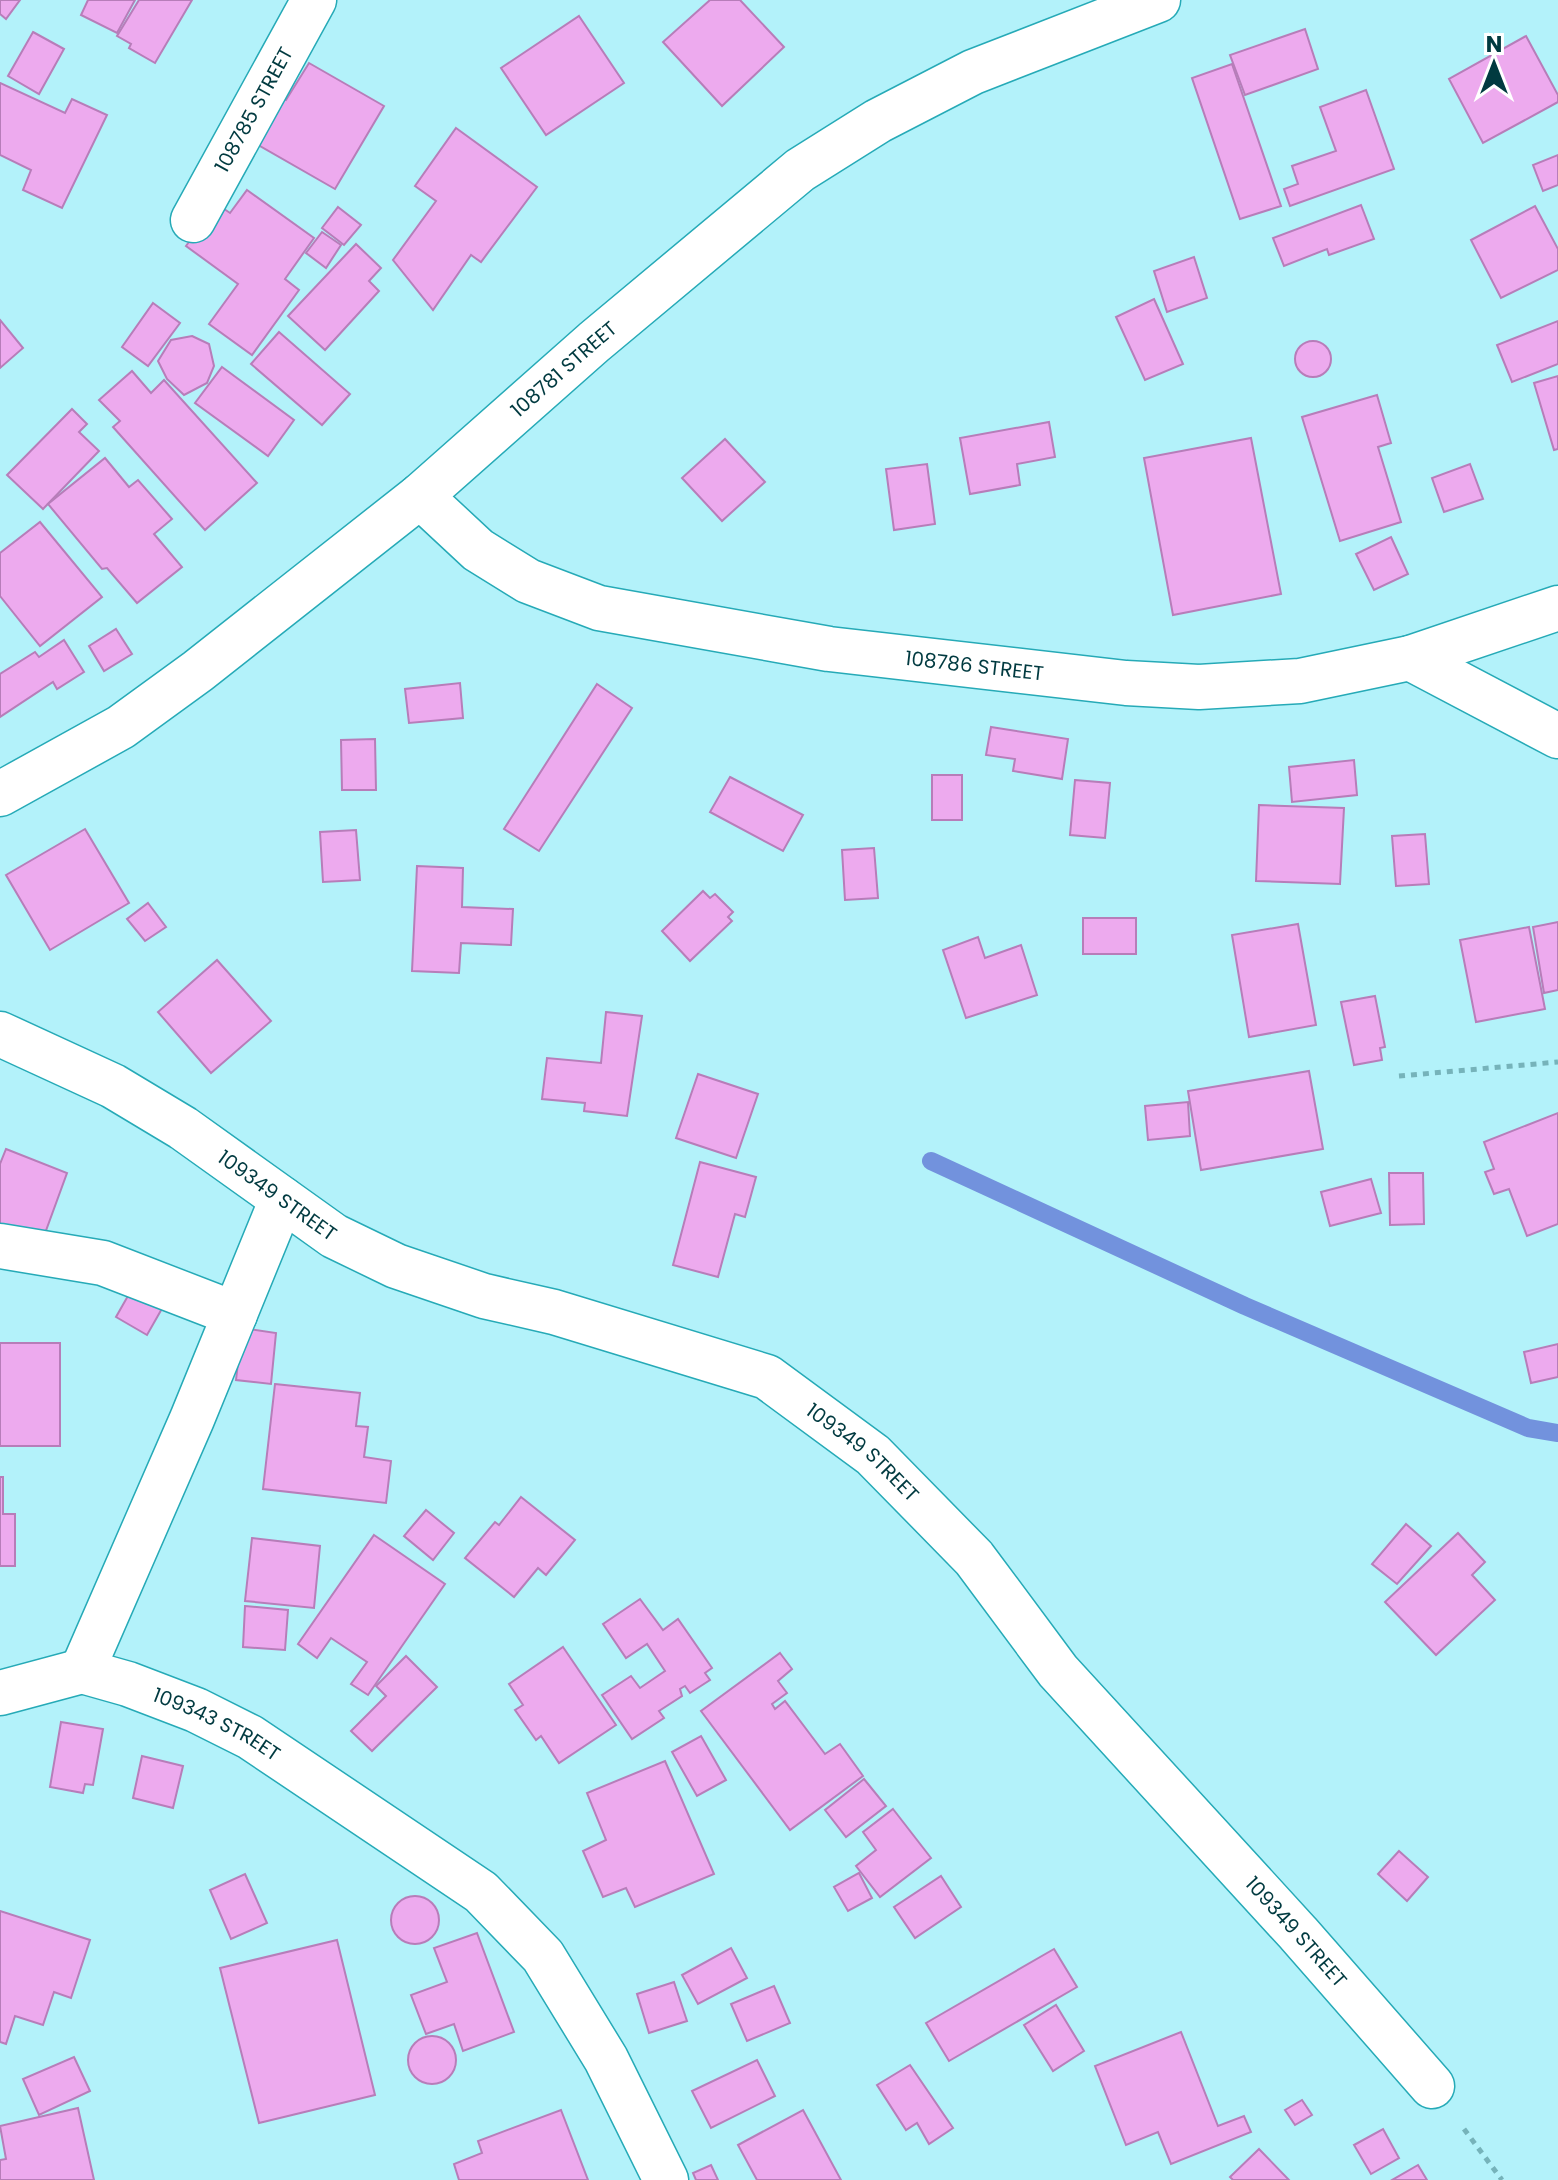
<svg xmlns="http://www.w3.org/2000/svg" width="1558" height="2180" viewBox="0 0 1558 2180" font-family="Poppins,sans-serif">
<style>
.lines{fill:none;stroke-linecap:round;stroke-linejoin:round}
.stream{stroke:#7292dd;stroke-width:18}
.building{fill:#edaaee;stroke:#b77db9;stroke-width:2}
.minor-casing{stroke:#26aab7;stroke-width:47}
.path{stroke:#76b3ba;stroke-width:5;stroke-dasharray:6 6;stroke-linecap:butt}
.minor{stroke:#fff;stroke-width:44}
.labels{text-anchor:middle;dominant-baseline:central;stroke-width:8;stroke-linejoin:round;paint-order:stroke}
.street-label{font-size:20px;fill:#013a40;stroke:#fff}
</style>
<rect width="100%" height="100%" fill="#b3f2fa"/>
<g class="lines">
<polyline class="stream" points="931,1161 1245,1306 1528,1428 1558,1433"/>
</g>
<g class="building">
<polygon points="0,0 20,0 6,19 0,14"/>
<polygon points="88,0 135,0 117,33 81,15"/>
<polygon points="139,0 192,0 155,63 129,48 131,44 117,36"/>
<polygon points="710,0 740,0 784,47 722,106 663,42"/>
<polygon points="579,16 624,83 546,135 501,68"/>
<polygon points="1305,29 1318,69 1245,95 1230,55"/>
<polygon points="33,32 64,49 39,94 8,76"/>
<polygon points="1526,36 1558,95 1558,102 1483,143 1449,79"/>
<polygon points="309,63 384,106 335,189 244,137 270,91 286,100"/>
<polygon points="1232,64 1281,206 1240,219 1192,78"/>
<polygon points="0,83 65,113 72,99 107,115 62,208 23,190 31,170 0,155"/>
<polygon points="1366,90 1394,169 1290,206 1284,189 1298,184 1292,166 1336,151 1320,107"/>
<polygon points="456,128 537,187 481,262 471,255 433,310 393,260 436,201 415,186"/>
<polygon points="1558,155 1558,185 1543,191 1533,165"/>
<polygon points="247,190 314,238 285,279 299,290 252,355 209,324 238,284 186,246 217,204 230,213"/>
<polygon points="1361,205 1374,239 1329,255 1327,249 1284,266 1273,238"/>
<polygon points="1535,206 1558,249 1558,270 1501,298 1471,240"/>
<polygon points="338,207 361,225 344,245 322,228"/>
<polygon points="322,232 341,245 326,268 306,253"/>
<polygon points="356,244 381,268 369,281 379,291 325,350 288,316"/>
<polygon points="1194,257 1207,298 1167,312 1154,271"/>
<polygon points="1154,299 1183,364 1145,380 1116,317"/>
<polygon points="153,303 180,323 148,366 122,347"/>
<polygon points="0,320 23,348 0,368"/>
<polygon points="1558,321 1558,364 1512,382 1497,345"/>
<polygon points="279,332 350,394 322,425 251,364"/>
<polygon points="192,336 209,344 214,366 207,383 184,395 167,379 158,361 171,340"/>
<circle cx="1313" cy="359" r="18"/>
<polygon points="222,367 294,420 268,456 195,403"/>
<polygon points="132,371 151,393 164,380 257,483 205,530 113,427 120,421 99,400"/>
<polygon points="1558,376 1558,449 1554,450 1534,383"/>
<polygon points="1377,395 1391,443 1378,447 1401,522 1340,541 1302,417"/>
<polygon points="72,409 87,424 79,432 99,451 43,509 7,475"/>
<polygon points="1049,422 1055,457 1017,464 1020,485 970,494 960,438"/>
<polygon points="1251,438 1281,594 1173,615 1144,458"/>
<polygon points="725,439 765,482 722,521 682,478"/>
<polygon points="105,458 129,487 138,480 172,519 154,534 182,567 137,603 107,568 102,569 48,504"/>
<polygon points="927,464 935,524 894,530 886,469"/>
<polygon points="1470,464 1483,499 1444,512 1432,478"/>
<polygon points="40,522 102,597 40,646 0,596 0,553"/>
<polygon points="1391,537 1408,574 1374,590 1356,554"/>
<polygon points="116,629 132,654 104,671 89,646"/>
<polygon points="64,640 84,672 57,689 53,682 0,717 0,674 35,652 39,657"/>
<polygon points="460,683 463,718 409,723 405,689"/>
<polygon points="597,684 632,708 539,851 504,829"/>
<polygon points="991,727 1068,739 1062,779 1013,771 1015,759 986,755"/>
<polygon points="375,739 376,790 342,790 341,740"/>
<polygon points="1354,760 1357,795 1292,802 1289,767"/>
<rect x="932" y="775" width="30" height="45"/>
<polygon points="730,777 803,815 783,851 710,812"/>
<polygon points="1075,780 1110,783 1105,838 1070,835"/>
<polygon points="1259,805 1344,808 1340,884 1256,881"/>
<polygon points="85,829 129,903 50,950 6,875"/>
<polygon points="356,830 360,880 323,882 320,832"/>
<polygon points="1425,834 1429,884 1396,886 1392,836"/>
<polygon points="874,848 878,898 845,900 842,850"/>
<polygon points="417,866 463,868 462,907 513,909 511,945 461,943 459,973 412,971"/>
<polygon points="703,891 710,898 715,894 733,912 728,917 732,921 690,961 662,931"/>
<polygon points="148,903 166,927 145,941 127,919"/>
<rect x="1083" y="918" width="53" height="36"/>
<polygon points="1558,922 1558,990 1544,993 1533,927"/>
<polygon points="1298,924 1316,1025 1249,1037 1232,935"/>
<polygon points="1529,927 1545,1009 1476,1022 1460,940"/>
<polygon points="978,937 985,958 1021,945 1037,995 966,1018 943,950"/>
<polygon points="217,960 271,1021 211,1073 158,1012"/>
<polygon points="1375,996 1385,1047 1380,1048 1382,1060 1354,1065 1341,1002"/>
<polygon points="606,1012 642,1016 627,1116 584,1111 585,1103 542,1099 547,1058 601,1063"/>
<polygon points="1309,1071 1323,1149 1201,1170 1188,1091"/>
<polygon points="698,1074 758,1094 736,1158 676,1138"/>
<polygon points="1188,1102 1190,1136 1148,1140 1145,1106"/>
<polygon points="1558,1113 1558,1224 1527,1236 1509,1189 1494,1194 1485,1172 1494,1169 1484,1142"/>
<polygon points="6,1149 67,1173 40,1247 0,1232 0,1164"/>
<polygon points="700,1162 756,1177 745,1217 735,1214 718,1277 673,1265"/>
<polygon points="1389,1173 1423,1173 1424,1224 1390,1225"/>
<polygon points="1371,1179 1381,1213 1330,1226 1321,1192"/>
<polygon points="133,1287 164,1305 147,1335 116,1317"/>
<polygon points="242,1328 276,1333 271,1384 236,1380"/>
<rect x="0" y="1343" width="60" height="103"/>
<polygon points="1558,1344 1558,1377 1531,1383 1524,1352"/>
<polygon points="275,1384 360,1393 356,1426 368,1427 364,1457 391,1461 386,1503 263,1489"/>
<polygon points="0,1477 3,1477 3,1514 15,1514 15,1566 0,1566"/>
<polygon points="521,1497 575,1540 546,1575 538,1568 514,1597 465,1558 495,1522 499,1525"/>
<polygon points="426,1510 454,1533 433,1560 404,1536"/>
<polygon points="1406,1524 1431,1546 1397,1584 1372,1564"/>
<polygon points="1458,1533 1485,1562 1472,1575 1495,1600 1436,1655 1385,1602"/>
<polygon points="374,1535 445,1584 368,1695 351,1684 367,1662 331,1638 317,1658 298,1644"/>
<polygon points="252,1538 320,1546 314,1608 245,1601"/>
<polygon points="640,1599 663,1630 678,1619 712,1668 705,1673 710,1680 690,1693 685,1686 680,1689 682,1696 659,1711 664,1718 632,1739 602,1695 631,1676 640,1688 665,1671 647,1644 626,1658 603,1624"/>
<polygon points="245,1606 288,1610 285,1650 243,1647"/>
<polygon points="563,1647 616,1725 559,1763 541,1736 536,1740 515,1710 523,1705 509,1684"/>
<polygon points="780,1653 792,1669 778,1681 787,1693 772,1704 775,1709 785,1701 825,1754 840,1744 863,1776 790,1830 701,1711"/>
<polygon points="406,1656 437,1687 372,1751 351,1731 386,1696 376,1686"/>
<polygon points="61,1722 103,1729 93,1785 85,1784 83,1793 50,1787"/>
<polygon points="701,1736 726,1780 697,1796 672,1752"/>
<polygon points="142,1756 183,1766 173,1808 133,1798"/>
<polygon points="665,1761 714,1874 635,1907 626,1888 603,1897 583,1851 606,1840 587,1793"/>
<polygon points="864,1779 886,1806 846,1837 825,1810"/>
<polygon points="893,1809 931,1858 880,1897 856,1866 876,1850 863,1832"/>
<polygon points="1399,1851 1428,1877 1407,1901 1378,1874"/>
<polygon points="859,1873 872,1898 848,1911 834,1887"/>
<polygon points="245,1874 267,1923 231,1939 210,1890"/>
<polygon points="941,1876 961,1907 915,1938 894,1907"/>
<circle cx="415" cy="1920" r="24"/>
<polygon points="0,1911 90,1940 71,1998 54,1992 43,2025 15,2016 6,2044 0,2042"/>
<polygon points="477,1933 514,2032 463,2051 454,2024 426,2034 411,1995 447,1982 434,1948"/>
<polygon points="337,1940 375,2095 259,2123 220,1968"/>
<polygon points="731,1948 747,1978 698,2004 682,1975"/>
<polygon points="1054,1949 1077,1987 949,2061 926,2023"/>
<polygon points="674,1982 687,2021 649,2033 637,1994"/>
<polygon points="774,1986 790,2023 747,2041 731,2004"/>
<polygon points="1056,2005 1084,2051 1053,2071 1024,2025"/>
<polygon points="1181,2032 1218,2126 1244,2116 1251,2132 1171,2164 1158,2132 1126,2145 1095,2066"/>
<circle cx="432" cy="2060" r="24"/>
<polygon points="74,2057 90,2091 39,2115 23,2079"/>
<polygon points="757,2060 775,2096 711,2128 692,2091"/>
<polygon points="910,2065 953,2128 929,2144 917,2123 906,2130 877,2085"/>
<polygon points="1302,2100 1312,2115 1295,2125 1285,2110"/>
<polygon points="78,2108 94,2180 0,2180 0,2160 6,2159 0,2126"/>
<polygon points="561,2110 588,2180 459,2180 454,2164 482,2153 478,2141"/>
<polygon points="803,2110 841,2180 757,2180 738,2145"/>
<polygon points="1383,2129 1399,2158 1371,2174 1354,2145"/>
<polygon points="1259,2149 1289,2180 1233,2180 1230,2177"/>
<polygon points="711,2165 718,2180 696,2180 693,2173"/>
<polygon points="1418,2165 1427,2180 1392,2180"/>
</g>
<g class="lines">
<defs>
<g id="minor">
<path id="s1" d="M193,220L314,0"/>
<path id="s2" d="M420,496L478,550L528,581L599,608L829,649L1126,683L1199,687L1300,681L1410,658L1558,608"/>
<polyline points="1410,658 1558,736"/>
<path id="s3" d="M0,794L121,727L198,671L420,496L594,342L800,170L878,121L973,72L1158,0"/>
<path id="s4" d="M0,1034L113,1086L183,1128L334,1236L396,1266L484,1296L554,1312L767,1377L873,1455L974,1558L1058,1671L1298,1933L1432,2086"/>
<path id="s5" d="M282,1199L192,1419L82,1671L128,1684L196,1710L250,1737L481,1892L543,1956L606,2059L666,2180"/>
<polyline points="0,1246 103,1263 235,1314"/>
<polyline points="0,1693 82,1671"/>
</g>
</defs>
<use href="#minor" class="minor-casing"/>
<g class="path">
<polyline points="1399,1076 1558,1062"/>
<polyline points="1464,2129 1502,2180"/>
</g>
<use href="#minor" class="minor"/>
</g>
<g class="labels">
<g class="street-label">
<text stroke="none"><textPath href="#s1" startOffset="126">108785 STREET</textPath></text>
<text stroke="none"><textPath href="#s3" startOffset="708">108781 STREET</textPath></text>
<text stroke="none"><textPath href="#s2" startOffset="594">108786 STREET</textPath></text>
<text stroke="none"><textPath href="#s4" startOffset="322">109349 STREET</textPath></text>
<text stroke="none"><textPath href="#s4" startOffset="970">109349 STREET</textPath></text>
<text stroke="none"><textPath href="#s5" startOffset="658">109343 STREET</textPath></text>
<text stroke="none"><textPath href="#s4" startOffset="1618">109349 STREET</textPath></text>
</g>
</g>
<g transform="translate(1494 64)" stroke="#ffffff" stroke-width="6" paint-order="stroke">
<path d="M0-6L14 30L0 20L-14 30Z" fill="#013a40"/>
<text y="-12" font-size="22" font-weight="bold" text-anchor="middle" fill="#013a40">N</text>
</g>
</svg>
